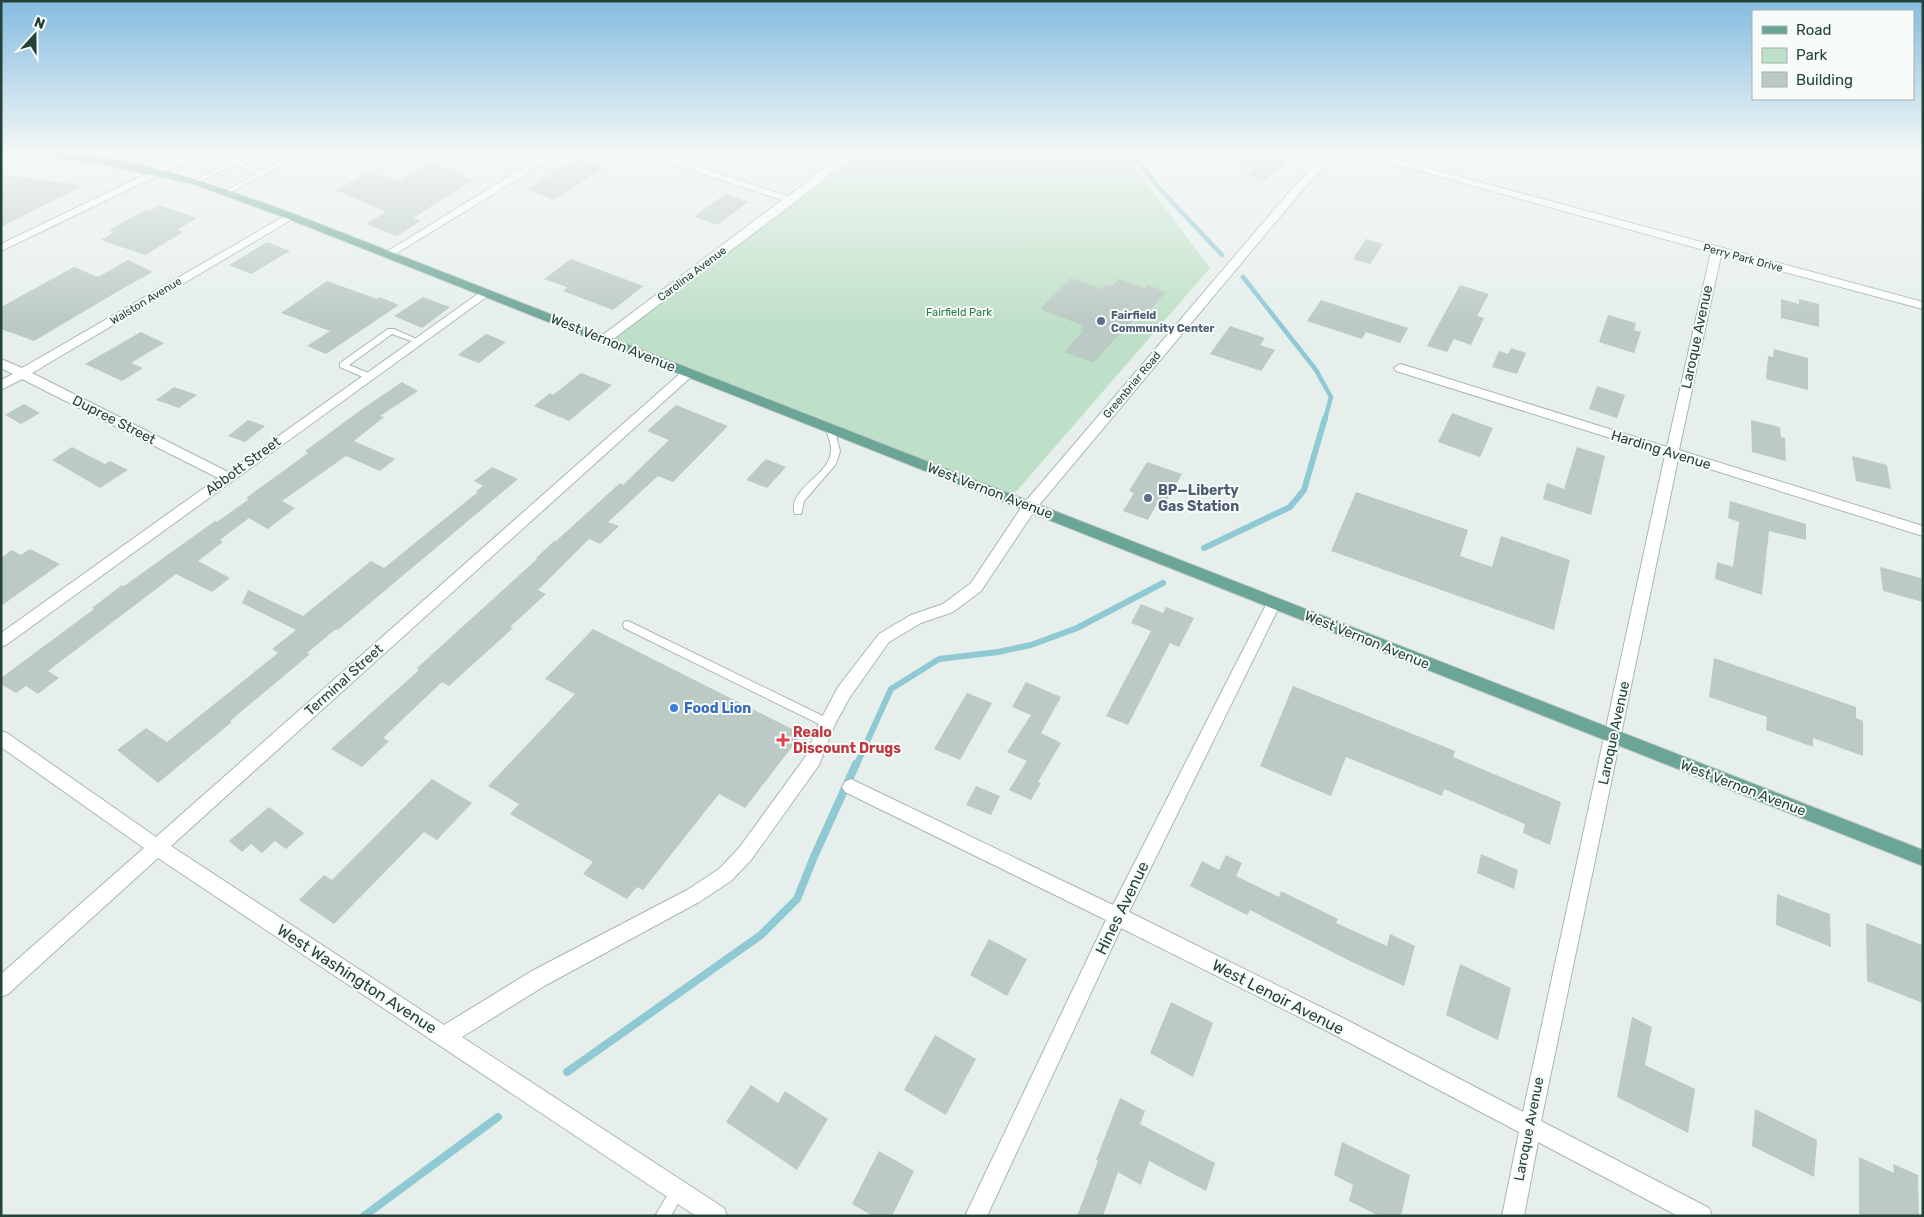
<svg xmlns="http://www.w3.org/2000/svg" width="1924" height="1217" viewBox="0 0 1924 1217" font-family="Rubik,sans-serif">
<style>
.green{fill:#bfe0c8}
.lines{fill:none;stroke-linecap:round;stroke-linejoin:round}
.stream-far2{stroke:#8ec9d4;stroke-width:4.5}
.stream-far1{stroke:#8ec9d4;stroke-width:6}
.stream{stroke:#8ec9d4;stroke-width:8}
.building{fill:#bbcac4}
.lane-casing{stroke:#a8b8b2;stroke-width:2}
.street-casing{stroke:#a8b8b2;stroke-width:2}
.primary-casing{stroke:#c2cac8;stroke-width:2}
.lane{fill:#fff;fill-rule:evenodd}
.street{fill:#fff;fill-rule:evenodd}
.primary{fill:#6aa596;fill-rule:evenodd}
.service-dot{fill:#5c6f8a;stroke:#f7fbf9;stroke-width:2}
.shop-dot{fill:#3f7fe0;stroke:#f7fbf9;stroke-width:2}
.health-dot{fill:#e0444e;stroke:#f7fbf9;stroke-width:2}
.labels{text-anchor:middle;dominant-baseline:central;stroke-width:4;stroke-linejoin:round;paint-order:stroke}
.far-street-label{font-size:11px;fill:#24423a;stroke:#f7fbf9}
.far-park-label{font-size:11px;fill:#2d7a4b;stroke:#f7fbf9}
.far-service-label{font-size:11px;font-weight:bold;fill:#4e5e75;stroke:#f7fbf9;text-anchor:start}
.street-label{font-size:14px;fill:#24423a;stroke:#f7fbf9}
.service-label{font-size:14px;font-weight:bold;fill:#4e5e75;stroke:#f7fbf9;text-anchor:start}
.shop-label{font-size:14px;font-weight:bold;fill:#366cbe;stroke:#f7fbf9;text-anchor:start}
.health-label{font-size:14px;font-weight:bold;fill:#be3a42;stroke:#f7fbf9;text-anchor:start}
.near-street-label{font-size:16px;fill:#24423a;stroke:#f7fbf9}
</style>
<rect width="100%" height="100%" fill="#e6efeb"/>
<polygon class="green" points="862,153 1124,153 1210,268 1007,502 609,342"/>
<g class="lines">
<g class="stream-far2">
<polyline points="1132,153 1160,189 1222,255"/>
<polyline points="1243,277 1316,370 1331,397 1325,419"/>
</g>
<g class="stream-far1">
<polyline points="1204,548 1290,507 1304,490 1325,418"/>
<polyline points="856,766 891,689 939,659 998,652 1031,645 1077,628 1163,583"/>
</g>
<g class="stream">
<polyline points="567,1072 761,935 797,899 813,859 856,764"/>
<polyline points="364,1216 498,1117"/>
</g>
</g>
<g class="building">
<polygon points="1219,153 1260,153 1287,164 1263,181 1246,174 1254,168"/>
<polygon points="579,158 605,167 554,200 527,189"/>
<polygon points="433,163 473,180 413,218 421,221 397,236 366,224 386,212 335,190 370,172 398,182"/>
<polygon points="1,175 84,185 1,227"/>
<polygon points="725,194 748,202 717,225 694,217"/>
<polygon points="159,205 197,218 177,230 183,232 145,255 101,240 114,232 109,230 145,210 149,211"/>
<polygon points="1366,239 1383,244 1370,264 1353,259"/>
<polygon points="267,242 290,251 251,274 229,265"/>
<polygon points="571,259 643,286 613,310 563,291 567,287 544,279"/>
<polygon points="128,260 153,272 127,286 34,341 1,329 1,307 74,267 98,277"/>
<polygon points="1071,278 1102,289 1106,284 1112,286 1119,279 1145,288 1148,285 1166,292 1145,316 1138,314 1093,363 1064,352 1083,331 1080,330 1084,326 1040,309"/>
<polygon points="327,281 377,299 380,297 399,305 326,354 307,346 330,331 281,313"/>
<polygon points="1460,285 1489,294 1477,316 1484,318 1471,345 1454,339 1447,352 1427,346"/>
<polygon points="423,297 450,307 422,328 394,316"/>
<polygon points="1781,299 1799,304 1799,299 1819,304 1819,327 1781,318"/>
<polygon points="1321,300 1408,328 1400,343 1366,332 1362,339 1307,321"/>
<polygon points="1608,315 1636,323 1634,330 1641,332 1634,353 1599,342"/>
<polygon points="1230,326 1265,338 1260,345 1275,350 1261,371 1210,354"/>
<polygon points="141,332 164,343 131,363 143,368 122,381 85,364"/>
<polygon points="486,334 506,342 479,363 458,355"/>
<polygon points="1511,348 1526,353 1517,374 1492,367 1499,351 1508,354"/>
<polygon points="1774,349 1808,358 1808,390 1766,379 1768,356 1773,357"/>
<polygon points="581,373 612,385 569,421 534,406 550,393 553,395"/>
<polygon points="402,382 418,391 380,416 384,417 354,441 395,459 380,471 346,456 282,501 295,508 268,529 249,518 220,540 223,542 198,561 230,578 212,592 176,574 48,671 59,678 38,694 26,686 16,693 1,684 1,678 94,609 92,608 122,585 124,586 215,521 217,522 249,499 246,498 308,453 305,451 365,407"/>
<polygon points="1597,386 1625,395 1617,418 1589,409"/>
<polygon points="174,387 197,395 179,408 156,400"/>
<polygon points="24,404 40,413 21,424 5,415"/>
<polygon points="676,405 728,426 673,482 658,476 608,522 619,526 600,544 589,539 538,590 546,594 510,627 513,628 449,686 442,682 383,738 389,741 362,767 331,749 419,670 417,668 537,559 536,558 554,541 556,541 620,483 623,485 669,440 647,431"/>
<polygon points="1452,413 1493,428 1480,457 1438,442"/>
<polygon points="248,420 265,426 245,442 228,436"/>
<polygon points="1751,420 1780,427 1781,437 1785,438 1786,461 1752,452"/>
<polygon points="72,447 105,464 110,461 128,470 100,488 52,460"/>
<polygon points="1577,447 1605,456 1591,515 1543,499 1547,483 1564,489"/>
<polygon points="1852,456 1887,465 1891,489 1856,481"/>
<polygon points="766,459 786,467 767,488 746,480"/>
<polygon points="1147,462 1182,474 1165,504 1158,502 1148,520 1123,511 1134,493 1129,491"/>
<polygon points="492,467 518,479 338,630 336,629 307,653 310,654 230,721 232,722 158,783 117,750 146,728 167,742 278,653 272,649 296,630 242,603 248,590 303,616 371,561 384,568 478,492 476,491 483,486 474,481"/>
<polygon points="1356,492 1468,530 1460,556 1492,567 1501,536 1570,560 1554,630 1331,551"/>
<polygon points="1730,501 1806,524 1806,540 1769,531 1762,595 1715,579 1717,562 1733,567 1739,522 1728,518"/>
<polygon points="30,549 60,564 1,606 1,558 12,550 21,555"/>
<polygon points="1880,567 1921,578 1923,602 1883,591"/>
<polygon points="1141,604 1163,613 1166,607 1194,618 1179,647 1170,643 1128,725 1106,716 1151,631 1131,623"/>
<polygon points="593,629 802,734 745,808 719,794 643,890 637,887 627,899 583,874 593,862 510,814 519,804 488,786 575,694 545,679"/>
<polygon points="1714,658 1856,707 1856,718 1863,721 1863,756 1813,738 1813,747 1766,730 1767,717 1709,697"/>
<polygon points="1026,682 1061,697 1041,733 1061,743 1038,782 1041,783 1031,800 1009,790 1027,761 1007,752 1031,715 1012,707"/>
<polygon points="1293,686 1455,751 1453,757 1561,802 1550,845 1523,833 1525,824 1444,789 1442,796 1346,757 1331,796 1260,766"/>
<polygon points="967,693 992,703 960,760 934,749"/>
<polygon points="432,779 472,803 437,840 424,832 334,924 299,900 324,875 332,880"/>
<polygon points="976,786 1000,796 991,815 966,805"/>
<polygon points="269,807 304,833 286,849 275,841 262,853 251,844 242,852 229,841"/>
<polygon points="1481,854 1518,870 1514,889 1477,873"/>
<polygon points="1226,855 1242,863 1236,876 1279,897 1281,891 1338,919 1336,923 1387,946 1390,934 1415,946 1404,986 1350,961 1250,910 1247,915 1190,886 1202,861 1219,870"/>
<polygon points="1777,894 1830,914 1831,947 1776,925"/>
<polygon points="1866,923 1922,945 1923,1003 1867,981"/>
<polygon points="989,939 1027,959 1007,996 970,975"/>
<polygon points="1460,964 1511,988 1498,1040 1446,1015"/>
<polygon points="1171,1002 1213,1023 1193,1077 1150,1053"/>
<polygon points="1632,1017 1652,1027 1645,1065 1695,1089 1688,1133 1617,1097"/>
<polygon points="935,1035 976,1059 946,1115 904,1090"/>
<polygon points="751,1085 778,1103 785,1091 828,1119 797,1170 726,1122"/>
<polygon points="1120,1098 1145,1111 1140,1124 1215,1163 1206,1191 1149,1161 1141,1185 1118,1172 1103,1216 1077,1216 1098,1161 1096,1160"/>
<polygon points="1755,1109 1817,1140 1814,1177 1752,1146"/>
<polygon points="1342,1142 1410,1175 1401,1216 1379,1216 1349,1201 1353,1185 1334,1175"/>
<polygon points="879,1151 914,1171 892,1216 873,1216 852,1204"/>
<polygon points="1859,1157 1894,1173 1893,1164 1918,1175 1919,1216 1859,1216"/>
</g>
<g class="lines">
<defs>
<g id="lane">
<polygon points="236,153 242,153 238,160 261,171 294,153 303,153 229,193 224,192 256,174 234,164 198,183 194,183 194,181 232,160"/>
<polygon points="388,329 394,329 421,341 417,343 392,334 349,365 371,374 371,378 365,378 340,367 340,363"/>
<path d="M830,425L834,428L840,451L836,464L804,501L801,514H795C786,489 830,476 831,451C832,444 827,435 826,428Z"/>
<polygon points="628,621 831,720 832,723 831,726 827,728 823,726 624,628 623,625 624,622"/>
<polygon points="678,1184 683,1186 685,1191 671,1216 655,1216 673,1186"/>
</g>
<g id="street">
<polygon points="190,153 204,153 1,251 1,244"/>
<polygon points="547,153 560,153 392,256 384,256 383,254"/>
<polygon points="640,153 656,153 788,196 844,153 856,153 795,202 608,343 604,344 598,340 600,337 782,200"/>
<polygon points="1328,153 1339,153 1304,188 1035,510 981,591 953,612 921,623 889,642 850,697 835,724 819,765 751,860 731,881 699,902 546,985 462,1037 724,1208 727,1216 696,1216 158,858 8,994 1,997 1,974 144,848 1,747 1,731 7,733 156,837 684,370 688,369 694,373 692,376 171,846 444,1025 532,971 687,890 719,869 739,848 806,756 819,723 838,687 879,634 911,615 943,604 971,583 1025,502 1296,184"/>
<polygon points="1355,153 1372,153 1923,302 1923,309 1721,255 1679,450 1923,526 1923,536 1678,459 1541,1121 1709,1208 1712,1216 1678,1216 1538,1142 1524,1216 1502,1216 1519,1132 1327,1031 1121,928 987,1216 965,1216 1106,920 845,792 842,787 845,782 851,779 857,782 1113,905 1267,603 1269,599 1274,597 1279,599 1281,603 1129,912 1341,1017 1523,1112 1665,455 1396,371 1394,368 1400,364 1404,365 1667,447 1711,252"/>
<polygon points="1897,153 1923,155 1923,161 1899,155"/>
<polygon points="290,213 295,216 294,218 32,373 228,472 482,291 486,290 492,293 6,645 1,647 1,633 218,478 22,379 1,390 1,380 13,374 1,368 1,359 22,368"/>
</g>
<path id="primary" d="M43,153C129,153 214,185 294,214L1923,850V866L286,218L193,184L106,165L48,156Z"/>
</defs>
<use href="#lane" class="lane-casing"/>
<use href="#street" class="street-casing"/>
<use href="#primary" class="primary-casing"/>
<use href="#lane" class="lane"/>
<use href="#street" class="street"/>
<use href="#primary" class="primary"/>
</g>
<linearGradient id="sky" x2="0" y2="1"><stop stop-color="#84bce0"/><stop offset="0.47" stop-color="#f4f8f6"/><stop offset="1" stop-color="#f4f8f6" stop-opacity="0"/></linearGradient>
<rect width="1924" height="324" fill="url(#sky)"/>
<g class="service-dot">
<circle cx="1101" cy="321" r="5"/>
<circle cx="1148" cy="498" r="5"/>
</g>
<circle class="shop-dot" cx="674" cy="708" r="5"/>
<path class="health-dot" d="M780.5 732.5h5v5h5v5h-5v5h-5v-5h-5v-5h5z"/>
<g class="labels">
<g class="far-street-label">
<text transform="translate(1743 258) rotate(15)">Perry Park Drive</text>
<text transform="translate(692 274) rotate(-37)">Carolina Avenue</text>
<text transform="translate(146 301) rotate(-31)">Walston Avenue</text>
<text transform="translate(1132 385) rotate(-50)">Greenbriar Road</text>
</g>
<g class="far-park-label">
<text x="959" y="312">Fairfield Park</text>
</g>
<g class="far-service-label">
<text x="1111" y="315">Fairfield<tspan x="1111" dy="13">Community Center</tspan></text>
</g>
<g class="street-label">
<text transform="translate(1697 337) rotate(-78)">Laroque Avenue</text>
<text transform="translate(613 343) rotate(22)">West Vernon Avenue</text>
<text transform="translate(114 420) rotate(27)">Dupree Street</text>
<text transform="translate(1661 450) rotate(17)">Harding Avenue</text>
<text transform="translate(243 466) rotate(-36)">Abbott Street</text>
<text transform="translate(990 491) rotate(21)">West Vernon Avenue</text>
<text transform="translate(1367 640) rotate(22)">West Vernon Avenue</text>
<text transform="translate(344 680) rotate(-42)">Terminal Street</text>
<text transform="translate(1614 733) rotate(-78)">Laroque Avenue</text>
<text transform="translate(1743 788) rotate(21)">West Vernon Avenue</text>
<text transform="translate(1529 1129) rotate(-79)">Laroque Avenue</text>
</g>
<g class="service-label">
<text x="1158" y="490">BP—Liberty<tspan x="1158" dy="16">Gas Station</tspan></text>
</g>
<g class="shop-label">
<text x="684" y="708">Food Lion</text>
</g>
<g class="health-label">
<text x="793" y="732">Realo<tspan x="793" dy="16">Discount Drugs</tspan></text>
</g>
<g class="near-street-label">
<text transform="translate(1122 908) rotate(-64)">Hines Avenue</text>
<text transform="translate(357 979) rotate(33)">West Washington Avenue</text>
<text transform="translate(1278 997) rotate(27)">West Lenoir Avenue</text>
</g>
</g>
<rect width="1924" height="1217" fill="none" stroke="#24423a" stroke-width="5"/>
<rect x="1752" y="10" width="162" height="90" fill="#f7fbf9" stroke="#a3b1ad"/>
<rect x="1762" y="26" width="25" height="8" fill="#6aa596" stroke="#a3b1ad"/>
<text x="1796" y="35" font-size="15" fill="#24423a">Road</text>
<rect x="1762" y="48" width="25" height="15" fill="#bfe0c8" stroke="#a3b1ad"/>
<text x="1796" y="60" font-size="15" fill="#24423a">Park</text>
<rect x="1762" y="72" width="25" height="15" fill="#bbcac4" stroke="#a3b1ad"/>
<text x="1796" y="85" font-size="15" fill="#24423a">Building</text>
<g transform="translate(35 35) rotate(21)" stroke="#f7fbf9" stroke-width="4" paint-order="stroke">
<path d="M0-4L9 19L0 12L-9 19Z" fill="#24423a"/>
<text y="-8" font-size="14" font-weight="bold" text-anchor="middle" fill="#24423a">N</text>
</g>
</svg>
